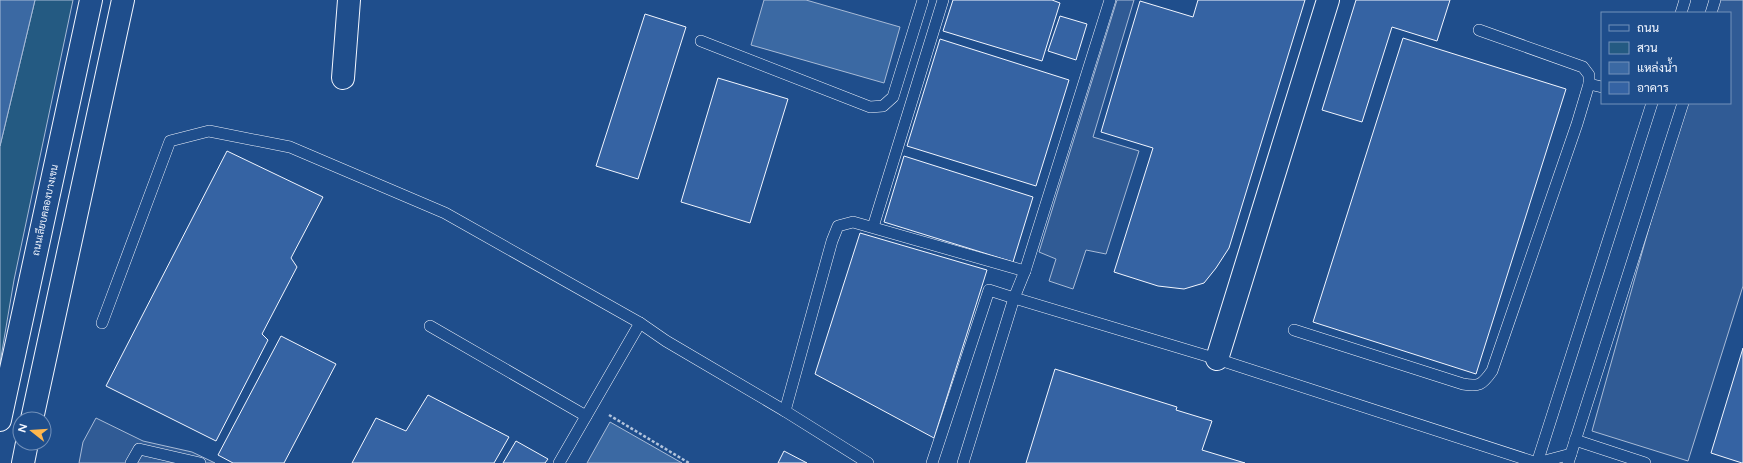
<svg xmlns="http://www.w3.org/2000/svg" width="1743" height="463" viewBox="0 0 1743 463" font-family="Figtree,Sarabun,sans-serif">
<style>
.green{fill:#245a82;stroke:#a8bbd7}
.parking{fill:#305b95;stroke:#a8bbd7}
.water{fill:#3b69a3;stroke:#a8bbd7}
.building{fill:#3563a3;stroke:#f2f6ff}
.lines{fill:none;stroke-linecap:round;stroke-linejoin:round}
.service-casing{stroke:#f2f6ff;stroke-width:12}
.minor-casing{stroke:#f2f6ff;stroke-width:24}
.secondary-casing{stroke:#f2f6ff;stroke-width:24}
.path{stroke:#b3c4dc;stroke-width:2.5;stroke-dasharray:3 2;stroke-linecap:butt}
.service{stroke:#1f4e8c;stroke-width:11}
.minor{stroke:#1f4e8c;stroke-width:22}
.secondary{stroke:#1f4e8c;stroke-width:22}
.labels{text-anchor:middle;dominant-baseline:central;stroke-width:3;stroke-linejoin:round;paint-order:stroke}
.street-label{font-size:10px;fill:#f2f6ff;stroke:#1f4e8c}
</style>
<rect width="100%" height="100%" fill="#1f4e8c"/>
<polygon class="green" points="35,0 73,0 14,280 0,363 0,146"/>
<g class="parking">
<polygon points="1117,0 1134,0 1093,137 1139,151 1106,254 1086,250 1073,289 1049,281 1056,259 1039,252"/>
<polygon points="1717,0 1743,0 1743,286 1688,461 1592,431 1684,103 1730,103 1730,13 1713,13"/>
<polygon points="96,418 143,441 192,452 215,463 79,463 83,442"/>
</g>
<g class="water">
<polygon points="0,0 35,0 0,146"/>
<polygon points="764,0 806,0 900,27 884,83 751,45"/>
<polygon points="610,422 682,463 587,463"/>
</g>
<g class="building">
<polygon points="953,0 1052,0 1060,3 1042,61 943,31"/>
<polygon points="1198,0 1305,0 1229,248 1216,268 1204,283 1184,289 1158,286 1114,272 1153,148 1101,132 1140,1 1193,17"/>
<polygon points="1356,0 1450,0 1437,41 1392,27 1362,122 1322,110"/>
<polygon points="645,14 686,27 638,179 596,166"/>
<polygon points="1060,16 1087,24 1076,60 1048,51"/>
<polygon points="1403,38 1566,89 1476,374 1313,322"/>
<polygon points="940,39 1069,80 1036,186 907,146"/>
<polygon points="718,78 788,99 750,223 681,202"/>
<polygon points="227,151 323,197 291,258 297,267 262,334 268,340 216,441 106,386"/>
<polygon points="904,156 1033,197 1013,262 884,222"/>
<polygon points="860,233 987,270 934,438 815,374"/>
<polygon points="281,336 336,364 284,463 233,463 218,455"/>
<polygon points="1743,348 1743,463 1742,463 1711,453"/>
<polygon points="1055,369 1177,407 1176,410 1212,421 1202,450 1245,463 1026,463"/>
<polygon points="428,395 509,437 494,463 352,463 376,418 406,431"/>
<polygon points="516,441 548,459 545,463 503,463"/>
<polygon points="784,451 807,463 778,463"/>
</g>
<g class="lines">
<defs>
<g id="service">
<polyline points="1110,0 1025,271 1014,298 1217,359 1537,463 1571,454"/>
<polyline points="1681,13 1685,0"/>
<polyline points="1711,13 1715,0"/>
<polyline points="701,41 870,107 883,106 893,97 923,0"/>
<polyline points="1589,84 1602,87"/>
<polyline points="873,227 943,0"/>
<polyline points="102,323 170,141 209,131 290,147 445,213 640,323 666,341 785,411 868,463"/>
<polyline points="430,326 586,416"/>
<path d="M1294,330L1463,384C1479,387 1482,385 1492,371L1577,124L1589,84V75L1583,67L1479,30"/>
<polyline points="785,411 832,241 838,226 853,222 1025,271"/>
<polyline points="1575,440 1645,463"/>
<polyline points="131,463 139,449 200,463"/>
<polyline points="559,463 640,323"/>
<polyline points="932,463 989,290 1014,298 963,463"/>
<polyline points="1537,463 1652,103"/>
<polyline points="1568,463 1683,103"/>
</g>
<g id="minor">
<polyline points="343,78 349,0"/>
<polyline points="1217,359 1328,0"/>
</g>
<g id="secondary">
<polyline points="32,419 123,0"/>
<polyline points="0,420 91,0"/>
<polyline points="23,463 27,443"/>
</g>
</defs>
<use href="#service" class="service-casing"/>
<use href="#minor" class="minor-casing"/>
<use href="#secondary" class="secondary-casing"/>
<polyline class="path" points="609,415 689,463"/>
<use href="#service" class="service"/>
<use href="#minor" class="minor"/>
<use href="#secondary" class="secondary"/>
</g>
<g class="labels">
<g class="street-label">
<text transform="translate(45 210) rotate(-78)">ถนนเลียบคลองบางเขน</text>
</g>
</g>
<rect x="1601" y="12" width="130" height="92" fill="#1f4e8c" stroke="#7391ba"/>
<rect x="1609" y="25" width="20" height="6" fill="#1f4e8c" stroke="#7391ba"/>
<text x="1637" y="32" font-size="12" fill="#f2f6ff">ถนน</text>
<rect x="1609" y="42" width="20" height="12" fill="#245a82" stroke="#7391ba"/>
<text x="1637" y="52" font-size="12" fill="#f2f6ff">สวน</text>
<rect x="1609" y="62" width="20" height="12" fill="#3b69a3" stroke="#7391ba"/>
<text x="1637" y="72" font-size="12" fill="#f2f6ff">แหล่งน้ำ</text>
<rect x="1609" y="82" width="20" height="12" fill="#3563a3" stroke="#7391ba"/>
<text x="1637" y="92" font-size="12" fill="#f2f6ff">อาคาร</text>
<g transform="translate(32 431) rotate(287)"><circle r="19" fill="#1f4e8c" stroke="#7391ba"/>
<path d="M0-3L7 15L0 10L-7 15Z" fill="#ffb74d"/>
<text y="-6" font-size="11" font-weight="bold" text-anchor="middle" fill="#f2f6ff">N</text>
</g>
</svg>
